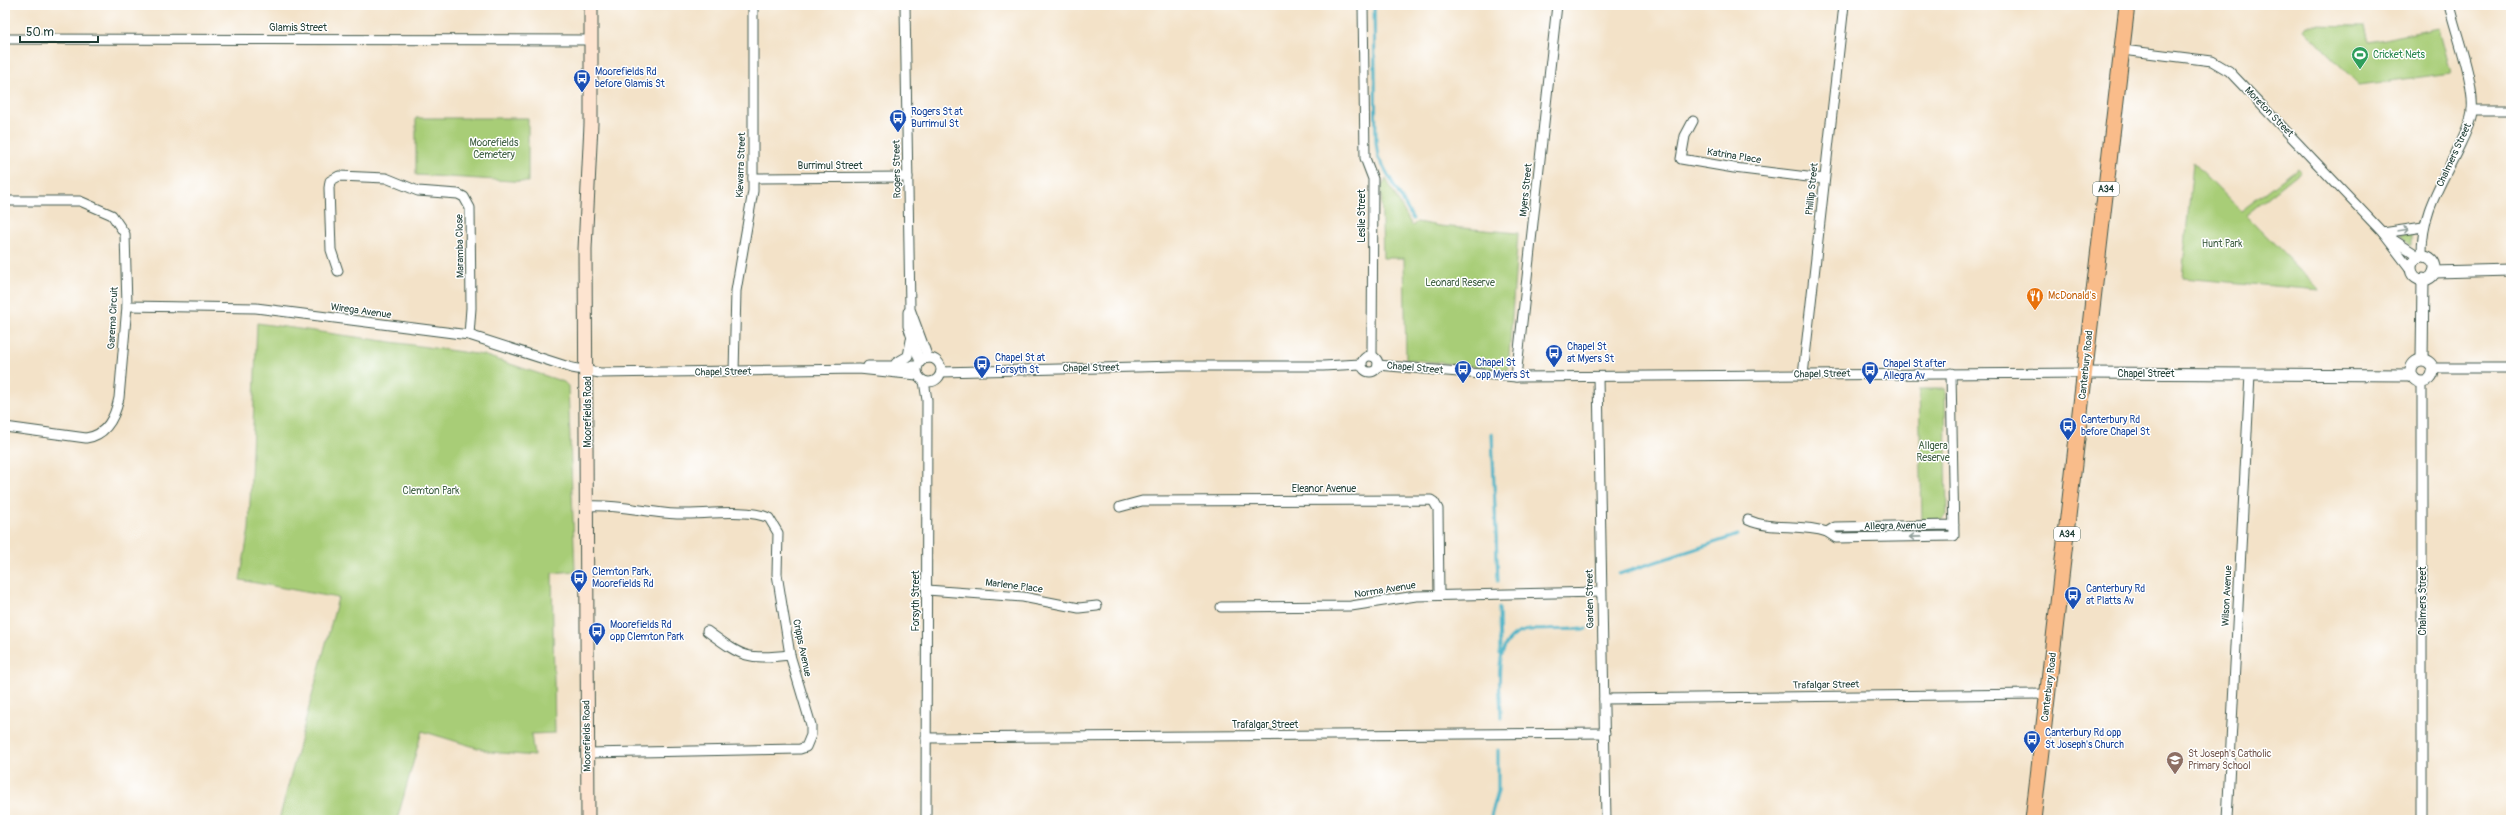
<svg xmlns="http://www.w3.org/2000/svg" width="2516" height="825" viewBox="0 0 2516 825" font-family="Pangolin,sans-serif">
<style>
.green{fill:#a8cd77;stroke:#648556}
.lines{fill:none;stroke-linecap:round;stroke-linejoin:round}
.stream{stroke:#48b2c6;stroke-width:3}
.minor-casing{stroke:#3f564a;stroke-width:11}
.tertiary-casing{stroke:#3f564a;stroke-width:13}
.secondary-casing{stroke:#3f564a;stroke-width:15}
.trunk-casing{stroke:#3f564a;stroke-width:17}
.minor{stroke:#fff;stroke-width:9}
.tertiary{stroke:#fff;stroke-width:11}
.secondary{stroke:#fde4d0;stroke-width:13}
.trunk{stroke:#f9bc8a;stroke-width:15}
.oneway{stroke:#8f9e9a}
.labels{text-anchor:middle;dominant-baseline:central;stroke-width:3;stroke-linejoin:round;paint-order:stroke}
.shield{fill:#fff;stroke:#627771;stroke-width:1}
.shield-label{font-size:9px;font-weight:bold;fill:#1f3d34}
.street-label{font-size:10px;fill:#1f3d34;stroke:#fff}
.leisure-label{font-size:10px;fill:#27864d;stroke:#fff;text-anchor:start}
.transit-label{font-size:10px;fill:#164399;stroke:#fff;text-anchor:start}
.park-label{font-size:10px;fill:#416145;stroke:#fff}
.food-label{font-size:10px;fill:#c56008;stroke:#fff;text-anchor:start}
.education-label{font-size:10px;fill:#785e54;stroke:#fff;text-anchor:start}
</style>
<rect width="100%" height="100%" fill="#fff"/>
<filter id="ink" filterUnits="userSpaceOnUse"><feTurbulence type="fractalNoise" baseFrequency=".025" numOctaves="2"/><feDisplacementMap in="SourceGraphic" scale="8" xChannelSelector="R" yChannelSelector="G"/><feConvolveMatrix kernelMatrix="1 2 1 2 8 2 1 2 1" color-interpolation-filters="sRGB"/></filter>
<filter id="wash" filterUnits="userSpaceOnUse"><feTurbulence type="fractalNoise" baseFrequency=".012" numOctaves="4" result="noise"/><feDisplacementMap in="SourceGraphic" scale="16" xChannelSelector="R" yChannelSelector="G"/><feGaussianBlur stdDeviation="0.9" result="paint"/><feColorMatrix in="noise" values="0 0 0 0 0 0 0 0 0 0 0 0 0 0 0 0 0 1.4 0 .05"/><feComposite in="paint" operator="in"/></filter>
<g filter="url(#wash)">
<rect width="100%" height="100%" fill="#f3e2c8"/>
<g class="green">
<polygon points="2307,25 2365,26 2369,42 2439,28 2451,73 2359,85 2304,29"/>
<polygon points="416,118 528,118 528,182 416,175"/>
<polygon points="2193,162 2241,211 2299,167 2302,170 2246,215 2320,290 2182,278"/>
<polygon points="1386,179 1412,226 1417,222 1439,226 1518,233 1508,370 1406,359 1404,258 1383,258 1381,188"/>
<polygon points="2412,232 2412,245 2411,246 2399,234"/>
<polygon points="257,323 483,355 564,382 568,386 575,571 552,573 555,733 531,734 534,756 491,752 422,731 397,820 279,820 338,598 240,580 249,529"/>
<polygon points="1919,389 1945,389 1947,515 1942,520 1922,521"/>
<polygon points="1947,529 1947,532 1836,533 1837,531"/>
</g>
<g class="lines">
<g class="stream">
<polyline points="1374,5 1376,142 1378,157 1413,219"/>
<polyline points="1492,434 1498,581"/>
<polyline points="1619,574 1738,535"/>
<polyline points="1499,608 1500,654"/>
<path d="M1501,717C1501,687 1489,636 1529,630L1586,629"/>
<polyline points="1490,820 1498,791 1498,750"/>
</g>
</g>
</g>
<g filter="url(#ink)">
<g class="lines">
<defs>
<g id="minor">
<polyline points="905,5 910,309 928,358"/>
<polyline points="1363,5 1365,158 1373,179 1372,356"/>
<polyline points="5,39 591,40"/>
<polyline points="2123,50 2212,61 2229,71 2383,233 2412,271"/>
<polyline points="2472,110 2511,110"/>
<polyline points="1693,121 1685,136 1681,159 1734,168 1824,179"/>
<polyline points="753,178 908,177"/>
<path d="M5,201H80L112,215L125,234L127,306L119,398C115,417 107,435 86,438L5,427"/>
<polyline points="2383,233 2423,227"/>
<polyline points="2389,237 2420,257"/>
<path d="M2422,256C2421,214 2439,188 2457,151C2463,138 2470,126 2472,112C2475,83 2456,34 2449,5"/>
<polyline points="338,271 331,250 329,188 330,181 339,176 386,178 418,191 458,194 464,197 470,208 471,308 469,335"/>
<polyline points="127,306 256,308 469,335 572,368 600,373 859,369 917,375"/>
<polyline points="908,312 908,326 920,362"/>
<circle cx="1370" cy="364" r="8"/>
<circle cx="929" cy="370" r="12"/>
<polyline points="896,363 908,356 911,340"/>
<polyline points="1378,365 1516,377 2084,373"/>
<polyline points="868,366 918,366"/>
<polyline points="2433,368 2511,368"/>
<polyline points="734,372 736,291 753,191 753,5"/>
<polyline points="941,372 1176,366 1323,366 1361,364"/>
<polyline points="1951,373 1954,536 1836,538 1827,532 1835,527 1954,525"/>
<polyline points="1803,375 1844,5"/>
<polyline points="1516,377 1557,5"/>
<polyline points="1598,377 1606,820"/>
<polyline points="924,381 927,400 926,820"/>
<polyline points="2422,382 2422,820"/>
<polyline points="1120,507 1142,501 1431,500 1434,502 1438,509 1439,595"/>
<path d="M1748,520C1772,531 1799,523 1827,532"/>
<polyline points="927,590 1023,597 1079,608 1097,606"/>
<polyline points="1221,607 1351,606 1416,596 1601,592"/>
<path d="M707,631C743,657 745,660 790,655"/>
<polyline points="1604,699 2048,694"/>
<polyline points="926,738 1605,733"/>
<path d="M588,753L800,749L806,747L811,735V725L790,655L777,574L778,533L769,518C748,508 701,515 677,514C647,513 619,504 588,506"/>
<polyline points="2227,820 2250,374"/>
</g>
<g id="tertiary">
<circle cx="2423" cy="268" r="12"/>
<polyline points="2434,272 2511,270"/>
<polyline points="2422,359 2423,279"/>
<circle cx="2422" cy="371" r="11"/>
<polyline points="2084,373 2411,375"/>
</g>
<polyline id="secondary" points="588,820 585,249 591,124 591,5"/>
<polyline id="trunk" points="2033,820 2127,5"/>
</defs>
<use href="#minor" class="minor-casing"/>
<use href="#tertiary" class="tertiary-casing"/>
<use href="#secondary" class="secondary-casing"/>
<use href="#trunk" class="trunk-casing"/>
<use href="#minor" class="minor"/>
<use href="#tertiary" class="tertiary"/>
<use href="#secondary" class="secondary"/>
<use href="#trunk" class="trunk"/>
</g>
<defs><path id="oneway-shaft" d="M-6 0H5M1.5-3L5.5 0L1.5 3" fill="none" stroke-width="1.6" stroke-linecap="round" stroke-linejoin="round"/></defs>
<g class="oneway">
<use href="#oneway-shaft" transform="translate(2403 230) rotate(-9)"/>
<use href="#oneway-shaft" transform="translate(1915 537) rotate(179)"/>
</g>
</g>
<defs>
<symbol id="stadium-pin" viewBox="-11 -11 22 30"><path d="M0 17L-7.5 6A9.5 9.5 0 1 1 7.5 6Z" fill="#2e9e5b" stroke="#fff"/><path d="M0-5a6.5 5 0 1 0 0 10a6.5 5 0 1 0 0-10ZM-3.5-1.8h7v3.6h-7Z" fill="#fff"/></symbol>
<symbol id="bus-pin" viewBox="-11 -11 22 30"><path d="M0 17L-7.5 6A9.5 9.5 0 1 1 7.5 6Z" fill="#1a4fb4" stroke="#fff"/><path d="M-5-6H5V4H4V6H2V4H-2V6H-4V4H-5ZM-3.5-4V0h7V-4ZM-3.5 1.2v1.5H-2V1.2ZM2 1.2v1.5H3.5V1.2Z" fill="#fff"/></symbol>
<symbol id="restaurant-pin" viewBox="-11 -11 22 30"><path d="M0 17L-7.5 6A9.5 9.5 0 1 1 7.5 6Z" fill="#e8710a" stroke="#fff"/><path d="M-5-6h1v4h1v-4h1v4h1v-4h1v5L-1.5 .5V6h-2V.5L-5-1ZM5-6V6H3V1.5H1.5Q1.5-4 5-6Z" fill="#fff"/></symbol>
<symbol id="school-pin" viewBox="-11 -11 22 30"><path d="M0 17L-7.5 6A9.5 9.5 0 1 1 7.5 6Z" fill="#8d6e63" stroke="#fff"/><path d="M0-5L7-2L0 1L-7-2ZM-4 1L0 2.5L4 1V4Q0 6-4 4Z" fill="#fff"/></symbol>
</defs>
<g fill-rule="evenodd">
<use href="#stadium-pin" x="2350" y="45" width="20" height="27"/>
<use href="#bus-pin" x="572" y="68" width="20" height="27"/>
<use href="#bus-pin" x="888" y="108" width="20" height="27"/>
<use href="#restaurant-pin" x="2025" y="286" width="20" height="27"/>
<use href="#bus-pin" x="1544" y="343" width="20" height="27"/>
<use href="#bus-pin" x="972" y="354" width="20" height="27"/>
<use href="#bus-pin" x="1453" y="359" width="20" height="27"/>
<use href="#bus-pin" x="1860" y="360" width="20" height="27"/>
<use href="#bus-pin" x="2058" y="416" width="20" height="27"/>
<use href="#bus-pin" x="569" y="568" width="20" height="27"/>
<use href="#bus-pin" x="2063" y="585" width="20" height="27"/>
<use href="#bus-pin" x="587" y="621" width="20" height="27"/>
<use href="#bus-pin" x="2022" y="729" width="20" height="27"/>
<use href="#school-pin" x="2165" y="750" width="20" height="27"/>
</g>
<g class="labels">
<g class="shield">
<rect x="2093" y="182" width="26" height="14" rx="3"/>
<rect x="2054" y="527" width="26" height="14" rx="3"/>
</g>
<g class="shield-label">
<text x="2106" y="189">A34</text>
<text x="2067" y="534">A34</text>
</g>
<g class="street-label">
<text x="298" y="28">Glamis Street</text>
<text transform="translate(2269 112) rotate(46)">Moreton Street</text>
<text transform="translate(2454 155) rotate(-65)">Chalmers Street</text>
<text transform="translate(1734 156) rotate(9)">Katrina Place</text>
<text transform="translate(741 165) rotate(-88)">Kiewarra Street</text>
<text x="830" y="166">Burrimul Street</text>
<text transform="translate(897 169) rotate(-91)">Rogers Street</text>
<text transform="translate(1812 189) rotate(-84)">Phillip Street</text>
<text transform="translate(1526 190) rotate(-84)">Myers Street</text>
<text transform="translate(1362 216) rotate(-90)">Leslie Street</text>
<text transform="translate(460 246) rotate(-91)">Maramba Close</text>
<text transform="translate(361 311) rotate(8)">Wirega Avenue</text>
<text transform="translate(113 318) rotate(-87)">Garema Circuit</text>
<text transform="translate(2086 365) rotate(-84)">Canterbury Road</text>
<text transform="translate(1091 368) rotate(-1)">Chapel Street</text>
<text transform="translate(1415 368) rotate(5)">Chapel Street</text>
<text transform="translate(723 372) rotate(-1)">Chapel Street</text>
<text transform="translate(1822 374) rotate(-1)">Chapel Street</text>
<text x="2146" y="374">Chapel Street</text>
<text transform="translate(588 412) rotate(-90)">Moorefields Road</text>
<text x="1324" y="489">Eleanor Avenue</text>
<text transform="translate(1895 526) rotate(-1)">Allegra Avenue</text>
<text transform="translate(1014 586) rotate(7)">Marlene Place</text>
<text transform="translate(1385 590) rotate(-9)">Norma Avenue</text>
<text transform="translate(2227 596) rotate(-87)">Wilson Avenue</text>
<text transform="translate(1590 599) rotate(-91)">Garden Street</text>
<text transform="translate(916 601) rotate(-90)">Forsyth Street</text>
<text transform="translate(2423 601) rotate(-90)">Chalmers Street</text>
<text transform="translate(802 648) rotate(78)">Cripps Avenue</text>
<text transform="translate(1826 685) rotate(-1)">Trafalgar Street</text>
<text transform="translate(2049 687) rotate(-83)">Canterbury Road</text>
<text x="1265" y="725">Trafalgar Street</text>
<text transform="translate(587 736) rotate(-91)">Moorefields Road</text>
</g>
<g class="leisure-label">
<text x="2373" y="55">Cricket Nets</text>
</g>
<g class="transit-label">
<text x="595" y="72">Moorefields Rd<tspan x="595" dy="12">before Glamis St</tspan></text>
<text x="911" y="112">Rogers St at<tspan x="911" dy="12">Burrimul St</tspan></text>
<text x="1567" y="347">Chapel St<tspan x="1567" dy="12">at Myers St</tspan></text>
<text x="995" y="358">Chapel St at<tspan x="995" dy="12">Forsyth St</tspan></text>
<text x="1476" y="363">Chapel St<tspan x="1476" dy="12">opp Myers St</tspan></text>
<text x="1883" y="364">Chapel St after<tspan x="1883" dy="12">Allegra Av</tspan></text>
<text x="2081" y="420">Canterbury Rd<tspan x="2081" dy="12">before Chapel St</tspan></text>
<text x="592" y="572">Clemton Park,<tspan x="592" dy="12">Moorefields Rd</tspan></text>
<text x="2086" y="589">Canterbury Rd<tspan x="2086" dy="12">at Platts Av</tspan></text>
<text x="610" y="625">Moorefields Rd<tspan x="610" dy="12">opp Clemton Park</tspan></text>
<text x="2045" y="733">Canterbury Rd opp<tspan x="2045" dy="12">St Joseph's Church</tspan></text>
</g>
<g class="park-label">
<text x="494" y="143">Moorefields<tspan x="494" dy="12">Cemetery</tspan></text>
<text x="2222" y="244">Hunt Park</text>
<text x="1460" y="283">Leonard Reserve</text>
<text x="1933" y="446">Allgera<tspan x="1933" dy="12">Reserve</tspan></text>
<text x="431" y="491">Clemton Park</text>
</g>
<g class="food-label">
<text x="2048" y="296">McDonald's</text>
</g>
<g class="education-label">
<text x="2188" y="754">St Joseph's Catholic<tspan x="2188" dy="12">Primary School</tspan></text>
</g>
</g>
<rect width="2516" height="825" fill="none" stroke="#fff" stroke-width="20"/>
<path d="M20 36v6h78v-6" fill="none" stroke="#1f3d34" stroke-width="2"/>
<text x="26" y="36" font-size="12" fill="#1f3d34" stroke="#ffffff" stroke-width="3" paint-order="stroke">50 m</text>
</svg>
